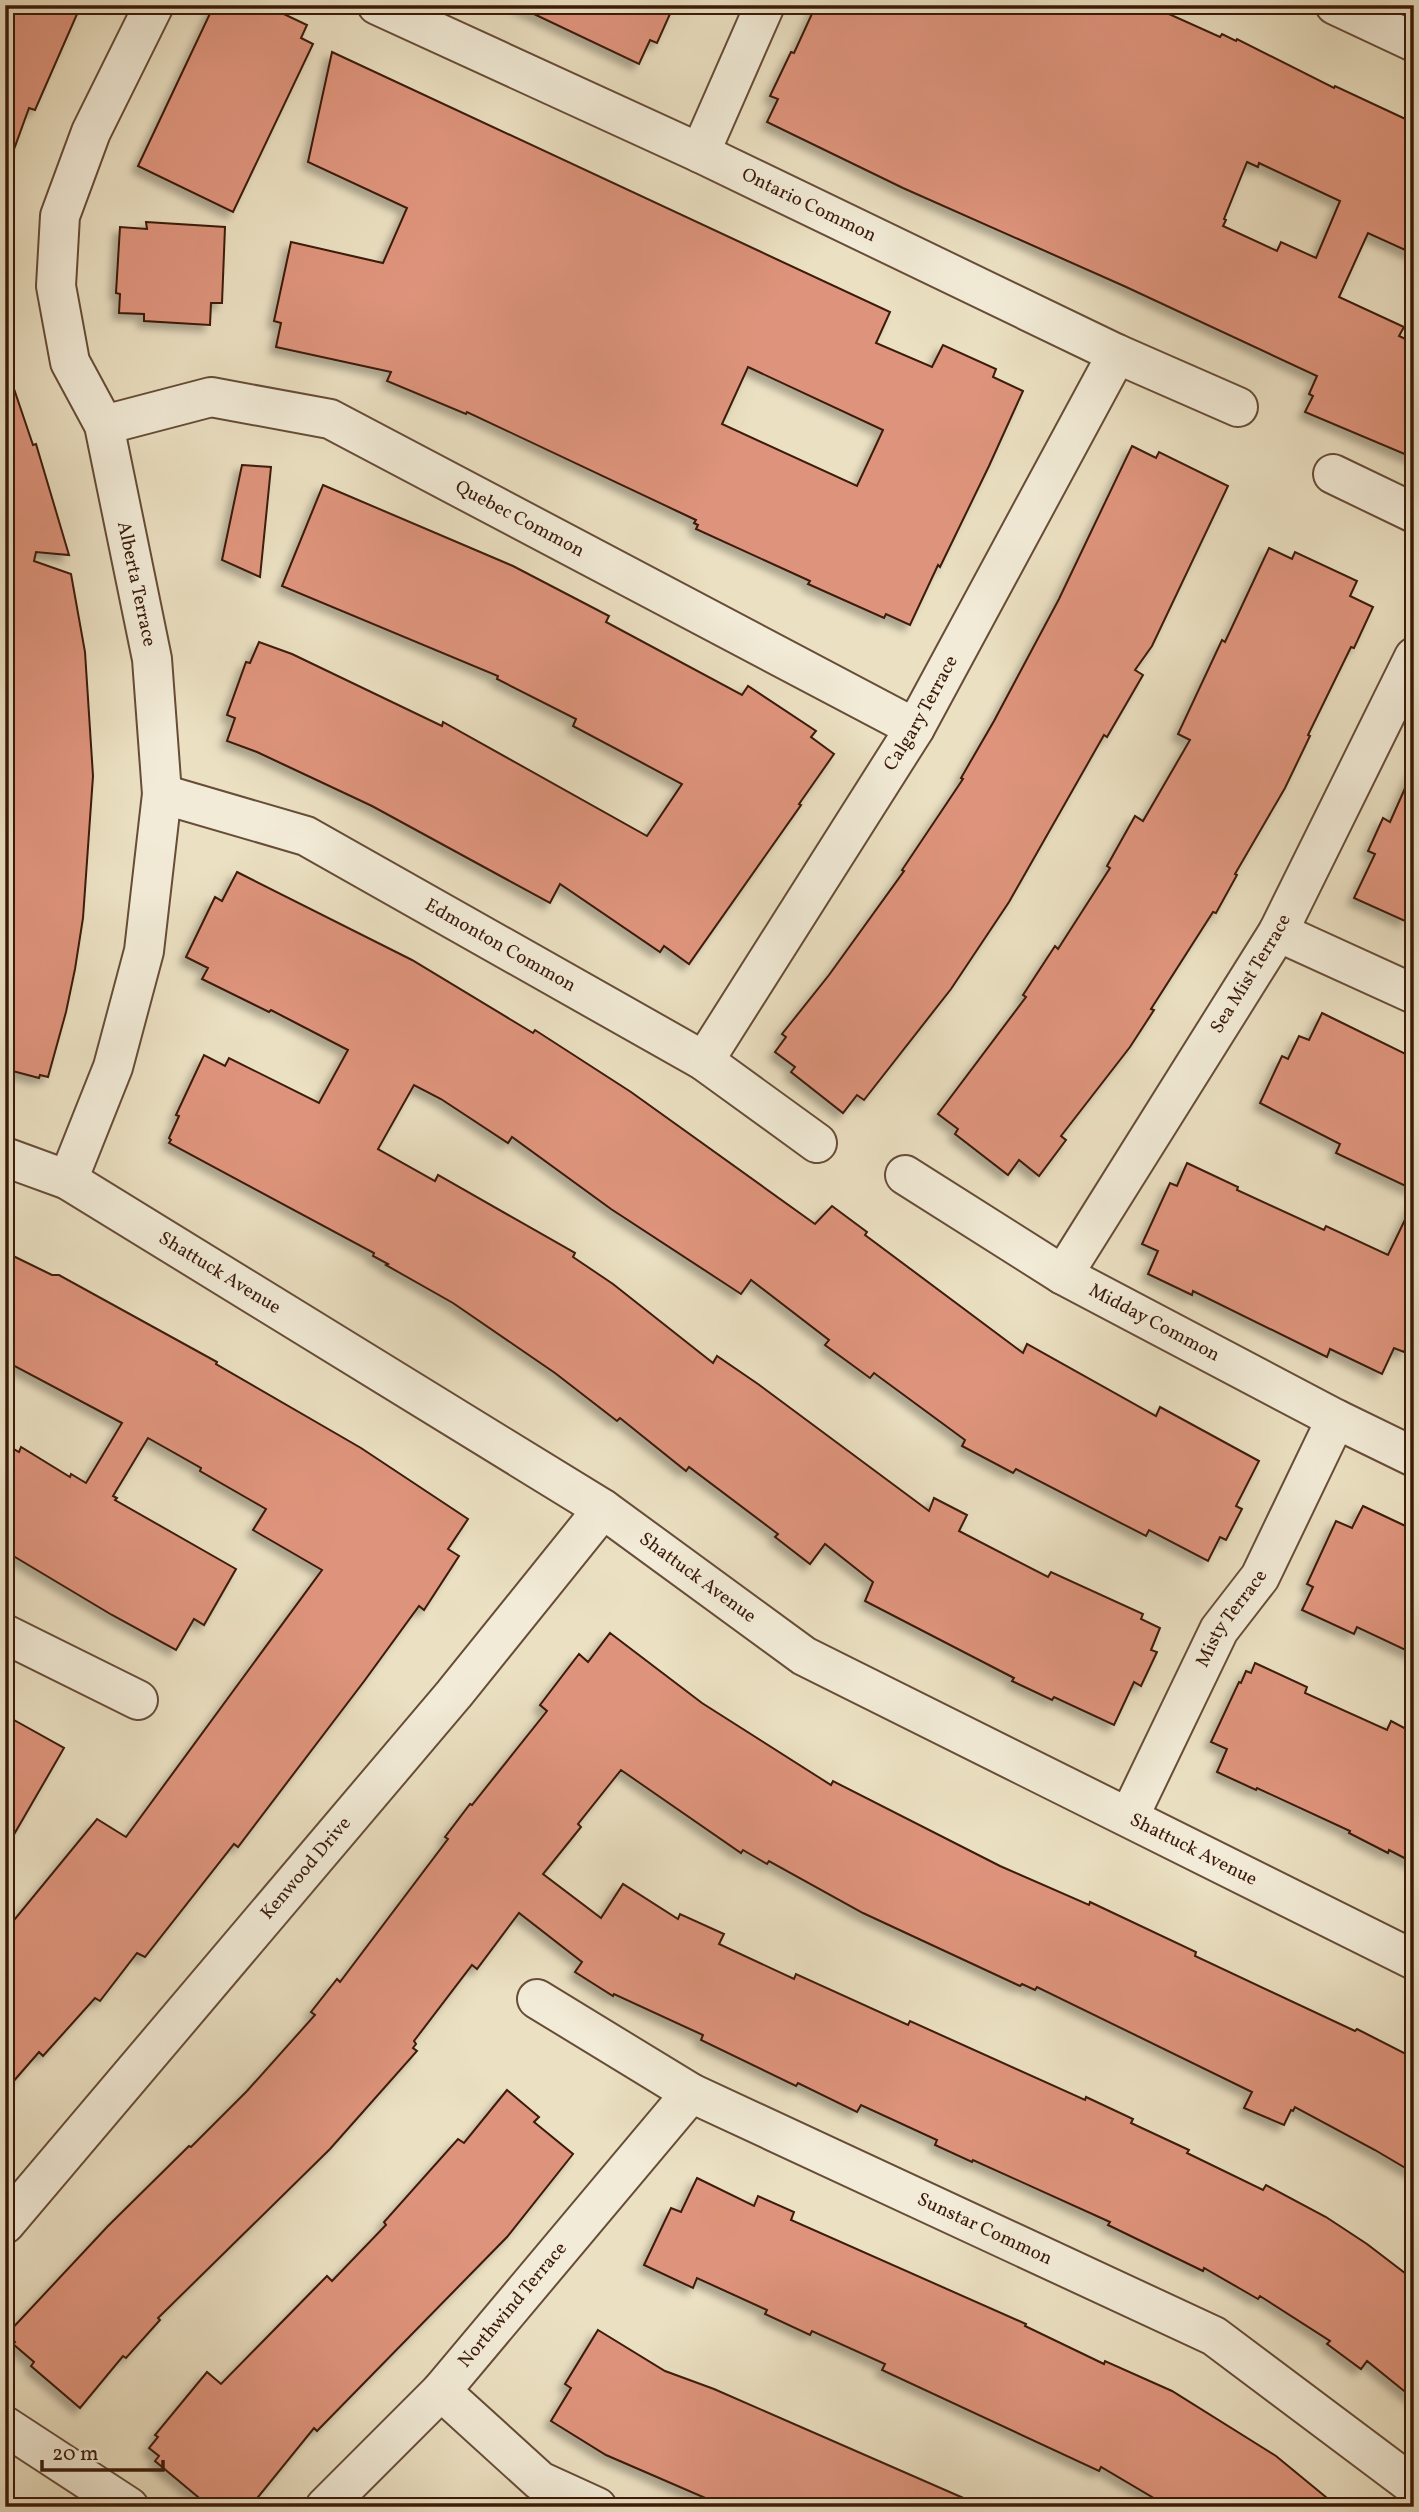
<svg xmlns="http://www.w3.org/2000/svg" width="1419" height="2512" viewBox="0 0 1419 2512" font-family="Vollkorn,serif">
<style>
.building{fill:#de947c;stroke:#3b1a09;stroke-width:2;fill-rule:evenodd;filter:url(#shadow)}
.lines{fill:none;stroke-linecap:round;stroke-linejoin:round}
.street-casing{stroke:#674c37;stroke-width:42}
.street{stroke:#f2ebd7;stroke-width:38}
.labels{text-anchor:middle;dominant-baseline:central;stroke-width:5;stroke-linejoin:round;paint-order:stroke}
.street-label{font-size:19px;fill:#3b1a09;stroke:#f2ebd7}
</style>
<defs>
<filter id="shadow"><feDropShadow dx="-6" dy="6" stdDeviation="3.5" flood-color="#0004"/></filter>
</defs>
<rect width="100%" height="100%" fill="#ebe0c2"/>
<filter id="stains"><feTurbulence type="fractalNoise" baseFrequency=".00286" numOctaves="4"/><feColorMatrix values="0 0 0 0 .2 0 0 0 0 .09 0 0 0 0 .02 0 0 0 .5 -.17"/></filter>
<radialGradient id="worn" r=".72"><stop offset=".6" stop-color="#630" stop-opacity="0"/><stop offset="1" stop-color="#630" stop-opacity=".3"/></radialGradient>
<g class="building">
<polygon points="5,5 81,5 35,110 29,108 9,163 5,163"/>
<polygon points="214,5 265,5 307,25 301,38 313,44 233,212 138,166"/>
<polygon points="515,5 674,5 657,43 650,40 639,64"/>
<path d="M816,5H1149L1220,37L1222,34L1236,41L1237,39L1334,88L1335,86L1414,123V254L1368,233L1339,297L1404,327L1399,336L1414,343V458L1305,412L1313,396L1309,394L1317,376L1124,286L903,188L767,122L778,99L770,96L791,52L794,53ZM1247,162L1258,167L1259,163L1340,201L1316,258L1281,242L1277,251L1223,226L1226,220L1224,219Z"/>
<path d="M332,52L890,312L876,343L932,367L943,345L996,369L993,377L1023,391L989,466L940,567L938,565L910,625L886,614L884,618L808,584L810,581L696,529L698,525L694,523L696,520L467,412L466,414L387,381L391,372L276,347L281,323L274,321L291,242L383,263L407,208L308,162ZM748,367L883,430L857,486L722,424Z"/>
<polygon points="146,222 225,227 222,303 211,303 210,325 144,321 144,314 119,313 120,294 116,293 120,227 147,229"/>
<polygon points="11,380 33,445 36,444 69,555 36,552 34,561 71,574 85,652 93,776 83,918 75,969 66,1012 48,1077 40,1075 39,1078 5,1069 5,381"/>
<polygon points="1132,446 1156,458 1159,452 1228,486 1152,646 1135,670 1143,675 1107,737 1104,735 1009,902 951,989 864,1100 857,1095 843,1113 791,1072 795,1067 775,1052 786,1037 782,1034 829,975 904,871 902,870 963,779 961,778 994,721 1059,599"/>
<polygon points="242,465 271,467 260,577 222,560"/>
<polygon points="323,485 513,566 609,616 606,622 742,695 748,686 816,731 811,737 834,754 799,804 801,805 689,964 664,946 660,952 560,884 550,903 372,806 257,752 227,741 235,718 227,715 246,662 250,663 259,642 292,654 442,726 443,722 647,836 682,784 573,726 576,719 497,679 498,676 282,586"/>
<polygon points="1269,548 1292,559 1295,552 1357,581 1350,596 1373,607 1354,648 1351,647 1308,735 1310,736 1285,788 1235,874 1237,875 1216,913 1213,912 1151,1009 1154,1010 1130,1047 1061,1136 1066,1140 1039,1176 1019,1160 1008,1175 955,1134 958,1129 938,1114 1026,997 1023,995 1055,946 1058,949 1110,868 1107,866 1135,816 1143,821 1190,740 1178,734 1222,640 1225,642"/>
<polygon points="1414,768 1414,903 1405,921 1354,898 1375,854 1368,851 1383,818 1390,822"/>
<polygon points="237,872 412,960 533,1033 535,1030 631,1092 815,1224 832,1206 867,1232 865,1235 1023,1353 1027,1344 1156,1416 1160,1407 1259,1461 1236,1506 1242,1509 1226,1540 1220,1537 1208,1561 1149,1530 1146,1536 1016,1469 1013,1473 962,1446 965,1440 874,1373 870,1378 825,1345 829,1340 751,1280 741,1294 611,1209 512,1137 508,1143 441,1099 414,1085 378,1149 435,1181 438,1175 575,1253 573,1257 613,1284 713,1363 717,1356 758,1384 929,1511 934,1498 967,1515 959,1531 1048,1577 1051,1572 1143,1614 1141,1619 1160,1628 1151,1650 1157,1652 1141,1686 1134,1682 1114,1725 1054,1697 1052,1700 1012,1681 1014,1678 865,1601 873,1582 825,1544 810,1564 775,1537 778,1534 689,1467 686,1471 620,1418 617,1421 555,1373 453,1303 386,1265 388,1264 373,1256 374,1253 169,1143 171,1140 169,1138 179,1116 176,1115 204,1055 225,1066 229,1058 319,1103 348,1050 271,1010 269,1012 202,979 208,968 186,957 215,897 222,901"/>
<polygon points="1322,1013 1414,1058 1414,1190 1336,1153 1340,1144 1260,1103 1282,1056 1288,1059 1299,1036 1309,1040"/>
<polygon points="1187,1163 1238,1187 1237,1190 1324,1230 1326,1226 1388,1255 1414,1201 1414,1330 1404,1352 1394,1348 1382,1374 1330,1349 1327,1357 1193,1291 1192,1295 1148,1274 1158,1251 1142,1244 1170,1183 1177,1186"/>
<polygon points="5,1252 52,1275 59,1275 217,1362 216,1364 361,1448 468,1519 448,1549 459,1556 424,1610 419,1606 365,1680 238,1847 234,1844 145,1957 137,1953 100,2001 95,1998 43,2056 39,2052 5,2091 5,1931 97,1819 126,1837 322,1570 253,1530 266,1509 200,1471 201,1468 148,1438 113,1496 117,1498 115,1500 236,1569 204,1625 194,1619 176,1650 112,1615 5,1551 5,1444 19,1452 21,1447 70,1477 71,1474 86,1483 122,1423 5,1361"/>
<polygon points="1363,1506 1414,1530 1414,1654 1357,1627 1354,1634 1302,1610 1313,1587 1307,1584 1336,1521 1352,1528"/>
<polygon points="610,1633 702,1703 831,1785 833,1781 1000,1866 1089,1905 1090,1902 1196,1952 1195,1956 1355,2031 1357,2029 1414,2058 1414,2173 1375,2150 1295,2107 1293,2111 1291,2110 1284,2125 1244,2108 1252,2092 1037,1987 1035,1990 1022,1984 1020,1986 863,1913 769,1861 767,1864 743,1850 741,1853 621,1770 578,1824 581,1827 543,1874 601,1918 623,1884 678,1919 680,1914 724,1934 719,1944 794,1979 796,1974 908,2025 910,2021 1085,2100 1086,2097 1133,2119 1131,2123 1189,2150 1187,2153 1263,2190 1266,2185 1326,2217 1367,2244 1414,2280 1414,2399 1367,2361 1361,2369 1327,2344 1330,2341 1260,2296 1258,2299 1204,2268 1203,2271 1108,2225 1110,2222 973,2160 972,2162 935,2145 937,2140 861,2105 857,2112 798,2083 796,2086 701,2040 703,2035 614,1994 613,1996 575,1972 582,1962 519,1913 477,1969 472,1965 414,2041 416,2044 413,2048 417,2051 330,2149 158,2318 160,2320 126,2358 123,2356 80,2408 31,2366 34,2362 13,2344 15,2342 7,2334 108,2226 189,2146 191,2147 247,2091 315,2015 311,2012 337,1979 340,1982 448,1839 445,1837 470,1804 472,1805 547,1711 540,1705 579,1654 588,1662"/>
<polygon points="1255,1663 1307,1687 1305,1693 1387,1730 1391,1721 1414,1733 1414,1863 1389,1850 1388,1853 1349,1833 1350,1831 1257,1788 1256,1790 1217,1772 1227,1749 1211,1742 1239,1682 1241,1683 1246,1671 1251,1673"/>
<polygon points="5,1715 64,1748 5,1850"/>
<polygon points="507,2090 539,2117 534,2122 573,2154 507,2237 317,2431 314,2428 250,2507 210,2507 155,2461 159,2456 149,2448 158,2437 155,2435 207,2372 221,2384 327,2276 332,2281 386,2225 384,2222 458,2139 464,2143"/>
<polygon points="697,2178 754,2206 758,2196 794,2212 791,2220 1026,2324 1025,2326 1104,2364 1105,2361 1172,2391 1276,2456 1338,2507 1169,2507 1101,2467 1099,2471 882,2370 885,2364 812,2331 810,2335 765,2314 767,2310 697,2278 693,2288 644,2265 671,2208 681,2212"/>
<polygon points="598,2330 665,2371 714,2389 984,2507 726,2507 606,2455 551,2421 571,2388 565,2384"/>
</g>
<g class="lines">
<defs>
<g id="street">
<path id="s1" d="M377,5L700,153L1117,354L1238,407"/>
<polyline points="1335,5 1414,42"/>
<polyline points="700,153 765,5"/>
<path id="s2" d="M104,425L211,397L330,419L915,728"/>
<polyline points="1333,474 1414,513"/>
<path id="s3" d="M162,794L306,836L704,1061L817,1143"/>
<polyline points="1278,932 1414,994"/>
<path id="s4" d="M704,1061L915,728L1117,354"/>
<path id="s5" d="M5,1157L68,1180L603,1509L804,1656L1414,1960"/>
<path id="s6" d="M905,1175L1063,1275L1336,1419L1414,1457"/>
<polyline points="68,1180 113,1067 144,951 162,794 152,659 104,425 70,362 56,286 60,216 91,132 154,5"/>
<path id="s7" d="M1063,1275L1278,932L1414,657"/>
<polyline points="5,1634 138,1700"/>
<path id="s8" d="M1129,1817L1219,1630L1260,1577L1336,1419"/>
<path id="s9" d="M537,1999L691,2093L1214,2336L1414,2486"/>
<path id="s10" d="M5,2224L454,1694L603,1509"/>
<polyline points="441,2391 540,2481 597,2507"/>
<polyline points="5,2426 129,2507"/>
<path id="s11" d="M325,2507L441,2391L691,2093"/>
</g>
</defs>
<use href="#street" class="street-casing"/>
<use href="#street" class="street"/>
</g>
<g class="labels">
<g class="street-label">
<text stroke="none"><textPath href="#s1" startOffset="476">Ontario Common</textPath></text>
<text stroke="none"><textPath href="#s2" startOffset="446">Quebec Common</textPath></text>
<text transform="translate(136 584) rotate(78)">Alberta Terrace</text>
<text stroke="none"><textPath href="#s4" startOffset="410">Calgary Terrace</textPath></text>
<text stroke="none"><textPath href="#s3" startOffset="373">Edmonton Common</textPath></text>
<text stroke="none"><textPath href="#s7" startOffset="355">Sea Mist Terrace</textPath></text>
<text stroke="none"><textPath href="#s5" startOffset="245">Shattuck Avenue</textPath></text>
<text stroke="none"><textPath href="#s6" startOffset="290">Midday Common</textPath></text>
<text stroke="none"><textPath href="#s5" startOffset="812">Shattuck Avenue</textPath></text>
<text stroke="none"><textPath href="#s8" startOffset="224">Misty Terrace</textPath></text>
<text stroke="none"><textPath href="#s5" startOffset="1379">Shattuck Avenue</textPath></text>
<text stroke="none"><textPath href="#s10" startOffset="466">Kenwood Drive</textPath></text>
<text stroke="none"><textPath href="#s9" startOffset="504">Sunstar Common</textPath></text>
<text stroke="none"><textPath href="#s11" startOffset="276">Northwind Terrace</textPath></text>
</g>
</g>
<rect width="1419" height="2512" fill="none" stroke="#ebe0c2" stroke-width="28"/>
<rect x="7" y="7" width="1405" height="2498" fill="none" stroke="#3b1a09" stroke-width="3.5"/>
<rect x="14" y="14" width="1391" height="2484" fill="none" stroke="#3b1a09" stroke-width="2"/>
<path d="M42 2460v10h121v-10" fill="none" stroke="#3b1a09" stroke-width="3.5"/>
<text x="52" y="2460" font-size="21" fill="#3b1a09" stroke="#f2ebd7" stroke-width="5" paint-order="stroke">20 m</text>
<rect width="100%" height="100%" filter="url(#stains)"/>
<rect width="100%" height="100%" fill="url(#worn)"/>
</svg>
